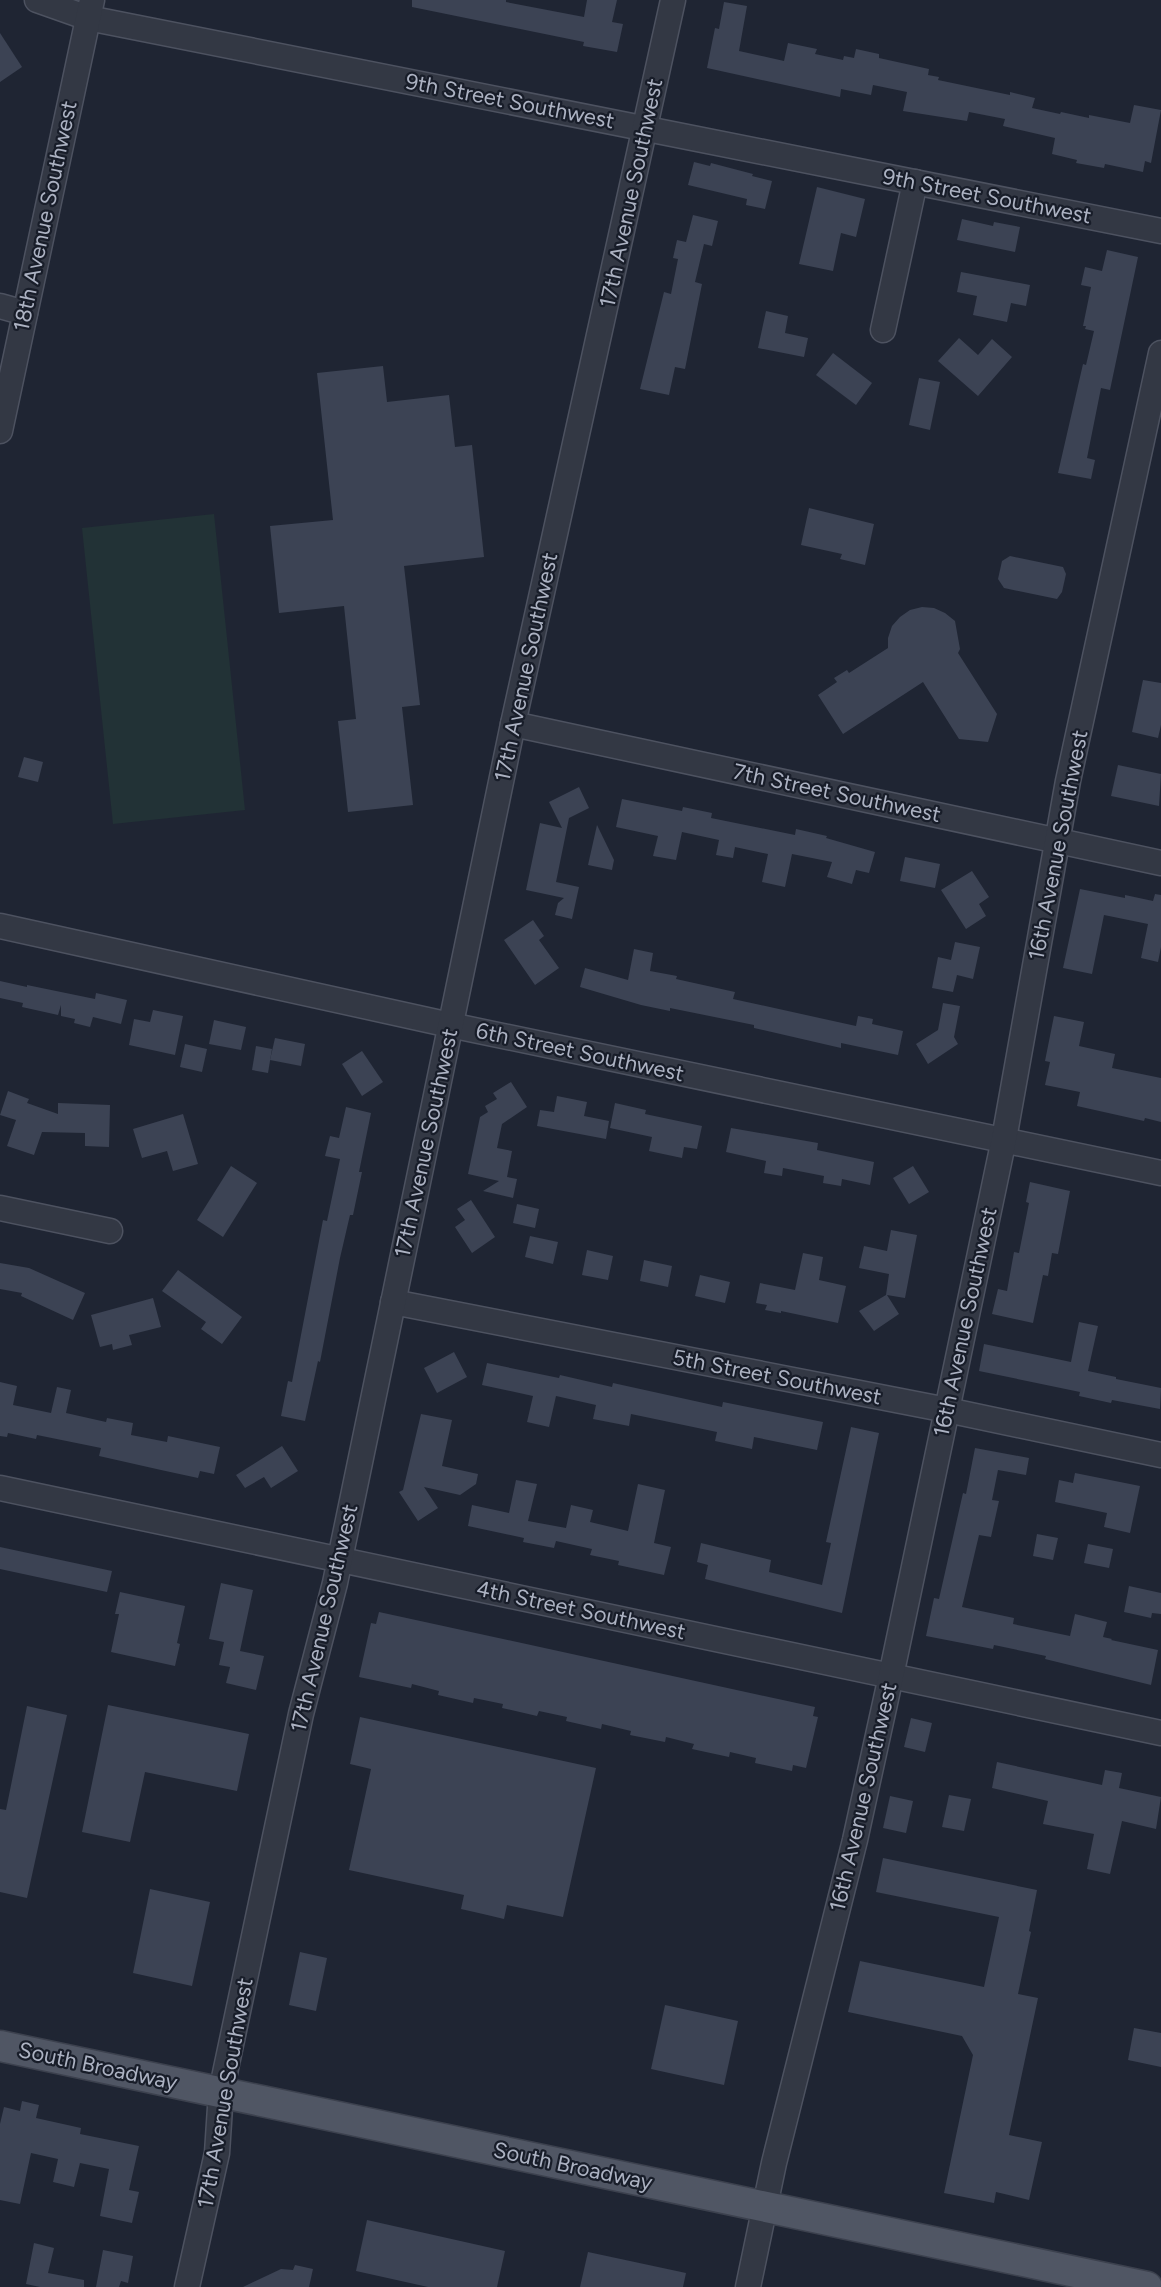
<svg xmlns="http://www.w3.org/2000/svg" width="1161" height="2287" viewBox="0 0 1161 2287" font-family="Figtree,sans-serif">
<style>
.green{fill:#223236}
.building{fill:#3c4354}
.lines{fill:none;stroke-linecap:round;stroke-linejoin:round}
.minor-casing{stroke:#4d5260;stroke-width:27}
.major-casing{stroke:#3c414e;stroke-width:33}
.minor{stroke:#333844;stroke-width:24}
.major{stroke:#505664;stroke-width:30}
.labels{text-anchor:middle;dominant-baseline:central;stroke-width:4.5;stroke-linejoin:round;paint-order:stroke}
.street-label{font-size:22px;fill:#acb2c2;stroke:#181d29}
</style>
<rect width="100%" height="100%" fill="#1f2533"/>
<polygon class="green" points="214,514 245,810 113,824 82,528"/>
<g class="building">
<polygon points="412,0 506,0 506,2 584,17 587,0 617,0 612,22 623,24 617,52 583,46 584,42 412,7"/>
<polygon points="724,2 747,6 739,51 784,61 788,43 817,49 815,54 843,60 844,56 854,58 856,49 879,54 879,58 929,69 928,75 939,77 938,80 1010,95 1010,92 1035,98 1032,108 1060,114 1061,112 1089,118 1089,115 1130,123 1134,105 1161,110 1151,163 1145,161 1143,172 1105,164 1104,168 1076,163 1077,160 1052,154 1055,138 1003,126 1005,119 969,112 967,121 903,111 907,92 873,85 871,95 841,89 840,97 707,68 715,28 719,29"/>
<polygon points="0,33 22,67 0,82"/>
<polygon points="694,162 710,166 711,163 753,174 752,176 772,181 765,209 746,205 747,199 688,185"/>
<polygon points="817,187 865,199 856,237 841,233 833,271 799,264"/>
<polygon points="693,215 718,221 712,246 704,244 695,282 702,284 685,369 675,367 669,395 640,389 664,292 671,294 678,259 673,258 677,240 686,242"/>
<polygon points="962,219 993,226 994,222 1020,227 1015,252 957,240"/>
<polygon points="1107,250 1138,257 1110,390 1101,388 1087,458 1095,460 1091,479 1058,473 1083,364 1086,365 1094,331 1085,329 1086,326 1083,326 1091,287 1081,285 1085,267 1102,271"/>
<polygon points="961,272 1030,285 1026,306 1011,303 1007,322 973,315 977,296 957,292"/>
<polygon points="766,311 788,316 785,333 808,338 804,357 758,348"/>
<polygon points="959,338 978,355 992,339 1012,357 978,396 938,361"/>
<polygon points="833,353 872,383 856,405 816,375"/>
<polygon points="383,366 387,402 449,395 455,447 472,445 484,557 404,566 420,705 402,707 413,805 348,812 338,721 356,719 344,606 279,613 270,526 333,520 317,373"/>
<polygon points="919,378 940,382 930,430 909,425"/>
<polygon points="809,508 874,524 865,565 840,559 842,554 801,545"/>
<polygon points="1010,556 1063,567 1066,574 1062,592 1057,599 1004,588 998,579 1002,561"/>
<polygon points="922,607 934,608 945,613 955,621 960,649 958,653 997,714 988,742 959,739 923,682 843,734 818,695 837,682 834,678 847,670 849,673 888,648 888,638 892,626 900,617 910,610"/>
<polygon points="1143,680 1161,683 1161,725 1158,738 1132,732"/>
<polygon points="24,757 43,762 38,782 18,777"/>
<polygon points="1118,765 1161,774 1159,806 1111,796"/>
<polygon points="579,787 589,808 569,818 556,882 579,887 572,919 555,915 558,903 564,898 526,890 540,823 562,828 549,802"/>
<polygon points="622,799 682,811 683,807 712,813 711,818 795,835 796,829 827,836 826,838 875,852 869,873 856,870 852,884 827,877 832,862 792,854 785,887 762,882 768,854 735,847 733,858 716,855 719,840 682,832 676,860 653,856 658,836 616,827"/>
<polygon points="597,825 614,860 612,870 588,865"/>
<polygon points="905,857 940,864 935,888 900,881"/>
<polygon points="972,871 989,897 979,904 986,916 966,929 941,890"/>
<polygon points="1080,889 1125,898 1125,895 1153,901 1155,894 1161,895 1161,947 1158,962 1141,958 1148,924 1104,915 1092,974 1063,968"/>
<polygon points="533,920 544,936 539,940 559,968 535,985 504,940"/>
<polygon points="955,942 980,947 973,979 957,975 953,992 932,988 938,957 951,960"/>
<polygon points="634,949 653,953 650,971 677,976 676,979 735,992 733,999 856,1026 858,1016 873,1019 872,1024 903,1031 898,1055 841,1043 841,1048 754,1028 754,1025 670,1008 670,1011 641,1005 580,987 585,968 628,980"/>
<polygon points="0,981 27,987 27,985 95,999 96,993 127,1000 121,1024 93,1017 90,1027 74,1023 75,1019 61,1016 61,1005 58,1015 22,1007 23,1003 0,998"/>
<polygon points="943,1003 960,1006 954,1037 958,1044 928,1064 916,1044 938,1030"/>
<polygon points="153,1010 183,1016 175,1055 129,1045 134,1019 150,1022"/>
<polygon points="1054,1016 1084,1022 1079,1046 1115,1054 1112,1068 1161,1078 1161,1122 1145,1118 1144,1121 1077,1106 1080,1092 1045,1085 1050,1062 1045,1061"/>
<polygon points="214,1020 246,1027 241,1050 209,1044"/>
<polygon points="275,1038 305,1044 301,1066 270,1060"/>
<polygon points="185,1044 207,1049 202,1072 180,1067"/>
<polygon points="256,1046 272,1049 268,1073 252,1070"/>
<polygon points="362,1051 383,1082 362,1096 342,1064"/>
<polygon points="511,1082 527,1107 502,1124 497,1148 512,1151 507,1177 517,1179 513,1198 483,1191 499,1181 468,1174 480,1117 488,1112 485,1106 497,1099 493,1093"/>
<polygon points="8,1091 29,1099 27,1103 58,1114 58,1103 110,1105 109,1147 85,1146 85,1133 42,1132 34,1155 7,1146 16,1120 0,1115"/>
<polygon points="557,1096 587,1102 584,1116 609,1121 606,1139 537,1126 540,1110 554,1112"/>
<polygon points="615,1103 646,1110 645,1114 702,1126 697,1149 684,1147 682,1158 649,1151 652,1137 610,1128"/>
<polygon points="346,1107 371,1113 359,1172 362,1172 353,1215 350,1215 340,1258 320,1362 318,1361 305,1421 281,1416 288,1381 292,1382 323,1220 327,1221 340,1159 325,1156 330,1136 339,1138"/>
<polygon points="183,1114 198,1164 173,1171 167,1151 142,1158 133,1129"/>
<polygon points="731,1128 818,1143 817,1150 874,1162 870,1185 842,1179 841,1186 823,1183 824,1176 783,1168 782,1176 764,1173 766,1161 726,1152"/>
<polygon points="231,1166 257,1183 223,1237 197,1220"/>
<polygon points="913,1166 929,1192 909,1204 893,1178"/>
<polygon points="1030,1182 1070,1191 1058,1254 1052,1253 1048,1276 1043,1275 1033,1323 992,1314 998,1289 1007,1291 1014,1252 1019,1253 1029,1203 1026,1202"/>
<polygon points="471,1200 495,1237 472,1253 455,1227 465,1220 457,1209"/>
<polygon points="517,1204 539,1209 535,1228 513,1223"/>
<polygon points="891,1230 917,1235 905,1298 887,1295 899,1314 874,1331 859,1311 886,1295 889,1274 859,1268 864,1246 887,1251"/>
<polygon points="530,1236 558,1242 553,1264 525,1257"/>
<polygon points="587,1250 613,1256 608,1280 582,1275"/>
<polygon points="803,1253 823,1257 819,1280 846,1286 838,1323 781,1311 781,1313 765,1310 767,1305 756,1303 760,1283 795,1290"/>
<polygon points="644,1260 672,1266 668,1287 640,1281"/>
<polygon points="0,1263 29,1268 85,1293 73,1320 21,1296 22,1293 0,1289"/>
<polygon points="178,1270 242,1317 222,1344 201,1329 206,1322 162,1291"/>
<polygon points="700,1275 730,1282 725,1303 695,1296"/>
<polygon points="153,1298 161,1327 129,1335 132,1345 113,1350 112,1344 100,1347 91,1315"/>
<polygon points="1079,1322 1098,1326 1088,1371 1116,1377 1116,1379 1161,1388 1160,1409 1112,1400 1111,1403 1079,1396 1080,1392 979,1371 984,1344 1071,1362"/>
<polygon points="454,1352 467,1377 437,1393 424,1368"/>
<polygon points="487,1363 559,1378 560,1375 612,1387 613,1383 722,1407 723,1402 823,1422 817,1450 754,1437 752,1449 715,1441 717,1432 631,1414 629,1426 593,1419 596,1405 556,1396 549,1427 527,1422 533,1396 482,1385"/>
<polygon points="0,1382 17,1386 13,1405 51,1413 57,1387 71,1390 66,1413 106,1422 107,1418 133,1423 131,1435 167,1442 168,1436 220,1447 214,1474 200,1471 198,1478 161,1470 99,1456 101,1448 37,1435 36,1439 8,1433 7,1437 0,1436"/>
<polygon points="421,1414 452,1420 442,1466 478,1474 476,1484 460,1495 424,1487 438,1508 418,1521 399,1492 403,1490"/>
<polygon points="851,1427 879,1433 842,1613 705,1579 708,1565 697,1562 701,1543 771,1560 769,1572 822,1585 831,1543 826,1542"/>
<polygon points="282,1446 298,1471 271,1488 264,1477 245,1488 236,1475"/>
<polygon points="975,1448 1029,1458 1026,1475 998,1470 992,1500 999,1501 991,1537 979,1535 962,1607 1014,1618 1013,1624 1070,1636 1075,1614 1107,1622 1103,1637 1112,1639 1111,1640 1158,1650 1151,1685 1045,1659 1046,1656 994,1645 993,1649 926,1636 934,1598 939,1599 963,1493 966,1494"/>
<polygon points="1075,1473 1140,1486 1130,1533 1104,1527 1107,1513 1055,1502 1059,1480 1073,1483"/>
<polygon points="516,1480 537,1484 528,1521 566,1528 571,1505 593,1510 590,1522 628,1531 638,1484 665,1490 654,1543 671,1547 664,1575 618,1565 619,1561 590,1555 592,1549 556,1541 554,1548 523,1542 524,1538 468,1526 472,1505 509,1513"/>
<polygon points="1037,1534 1058,1538 1053,1560 1033,1556"/>
<polygon points="1088,1544 1113,1549 1109,1568 1084,1563"/>
<polygon points="0,1547 112,1571 107,1592 0,1569"/>
<polygon points="221,1583 253,1590 240,1651 264,1656 256,1690 226,1683 230,1667 219,1665 224,1642 209,1639"/>
<polygon points="1129,1586 1161,1593 1161,1614 1152,1613 1151,1618 1124,1612"/>
<polygon points="120,1592 185,1606 177,1643 180,1644 175,1666 111,1652 119,1614 115,1614"/>
<polygon points="379,1612 815,1707 813,1716 818,1717 806,1768 793,1765 792,1771 755,1763 756,1758 730,1752 729,1757 692,1749 694,1744 666,1737 665,1742 630,1735 631,1731 602,1724 601,1729 566,1721 567,1717 539,1711 537,1716 502,1708 503,1704 474,1698 473,1703 438,1695 439,1691 412,1684 411,1688 359,1677 371,1623 376,1624"/>
<polygon points="108,1705 249,1734 237,1791 145,1772 130,1842 82,1832"/>
<polygon points="27,1706 67,1715 27,1898 0,1892 0,1809 6,1810"/>
<polygon points="360,1717 596,1768 563,1917 507,1905 504,1919 483,1914 461,1909 464,1895 349,1870 371,1769 350,1764"/>
<polygon points="911,1718 932,1723 925,1752 904,1747"/>
<polygon points="997,1762 1102,1785 1105,1770 1122,1773 1119,1788 1161,1797 1156,1829 1122,1821 1110,1874 1087,1869 1094,1834 1043,1824 1048,1801 992,1788"/>
<polygon points="949,1795 971,1799 964,1831 942,1827"/>
<polygon points="890,1796 913,1801 906,1833 883,1828"/>
<polygon points="883,1858 1037,1890 1029,1931 1031,1932 1018,1994 1038,1998 1009,2135 1042,2142 1029,2200 996,2192 994,2203 944,2193 973,2055 962,2036 848,2012 860,1961 984,1987 999,1917 876,1892"/>
<polygon points="150,1889 210,1902 192,1986 133,1973"/>
<polygon points="300,1952 327,1958 316,2011 289,2005"/>
<polygon points="665,2005 738,2021 724,2085 651,2069"/>
<polygon points="1134,2028 1161,2033 1161,2067 1128,2060"/>
<polygon points="22,2101 39,2105 36,2118 81,2128 80,2134 139,2146 129,2190 139,2192 132,2223 100,2216 109,2169 80,2163 74,2187 53,2182 58,2159 31,2153 20,2204 0,2200 0,2124 4,2107 20,2111"/>
<polygon points="367,2220 505,2251 497,2287 428,2287 356,2271"/>
<polygon points="34,2243 54,2248 48,2273 84,2280 84,2287 40,2287 26,2284"/>
<polygon points="103,2250 133,2256 128,2283 121,2281 119,2287 96,2287"/>
<polygon points="588,2252 686,2273 683,2287 580,2287"/>
<polygon points="295,2265 313,2269 309,2287 243,2287 281,2269 293,2270"/>
</g>
<g class="lines">
<defs>
<g id="minor">
<polyline points="37,0 88,18 1161,231"/>
<polyline points="0,306 25,313"/>
<polyline points="883,330 915,182"/>
<polyline points="0,431 92,0"/>
<polyline points="513,724 1161,863"/>
<polyline points="0,926 450,1025 1161,1173"/>
<polyline points="0,1208 110,1231"/>
<polyline points="393,1302 947,1410 1161,1455"/>
<polyline points="0,1488 1161,1733"/>
<polyline points="187,2287 217,2153 221,2092 301,1714 335,1583 513,724 673,0"/>
<polyline points="748,2287 774,2163 855,1840 891,1676 1004,1139 1068,781 1161,353"/>
</g>
<polyline id="major" points="0,2046 1147,2287"/>
</defs>
<use href="#minor" class="minor-casing"/>
<use href="#major" class="major-casing"/>
<use href="#minor" class="minor"/>
<use href="#major" class="major"/>
</g>
<g class="labels">
<g class="street-label">
<text transform="translate(510 101) rotate(11)">9th Street Southwest</text>
<text transform="translate(631 193) rotate(-78)">17th Avenue Southwest</text>
<text transform="translate(987 196) rotate(11)">9th Street Southwest</text>
<text transform="translate(45 216) rotate(-78)">18th Avenue Southwest</text>
<text transform="translate(526 667) rotate(-78)">17th Avenue Southwest</text>
<text transform="translate(837 793) rotate(12)">7th Street Southwest</text>
<text transform="translate(1058 845) rotate(-79)">16th Avenue Southwest</text>
<text transform="translate(580 1052) rotate(12)">6th Street Southwest</text>
<text transform="translate(426 1143) rotate(-78)">17th Avenue Southwest</text>
<text transform="translate(965 1322) rotate(-78)">16th Avenue Southwest</text>
<text transform="translate(777 1377) rotate(11)">5th Street Southwest</text>
<text transform="translate(581 1610) rotate(12)">4th Street Southwest</text>
<text transform="translate(324 1618) rotate(-77)">17th Avenue Southwest</text>
<text transform="translate(863 1797) rotate(-77)">16th Avenue Southwest</text>
<text transform="translate(98 2066) rotate(12)">South Broadway</text>
<text transform="translate(225 2093) rotate(-80)">17th Avenue Southwest</text>
<text transform="translate(573 2166) rotate(12)">South Broadway</text>
</g>
</g>
</svg>
